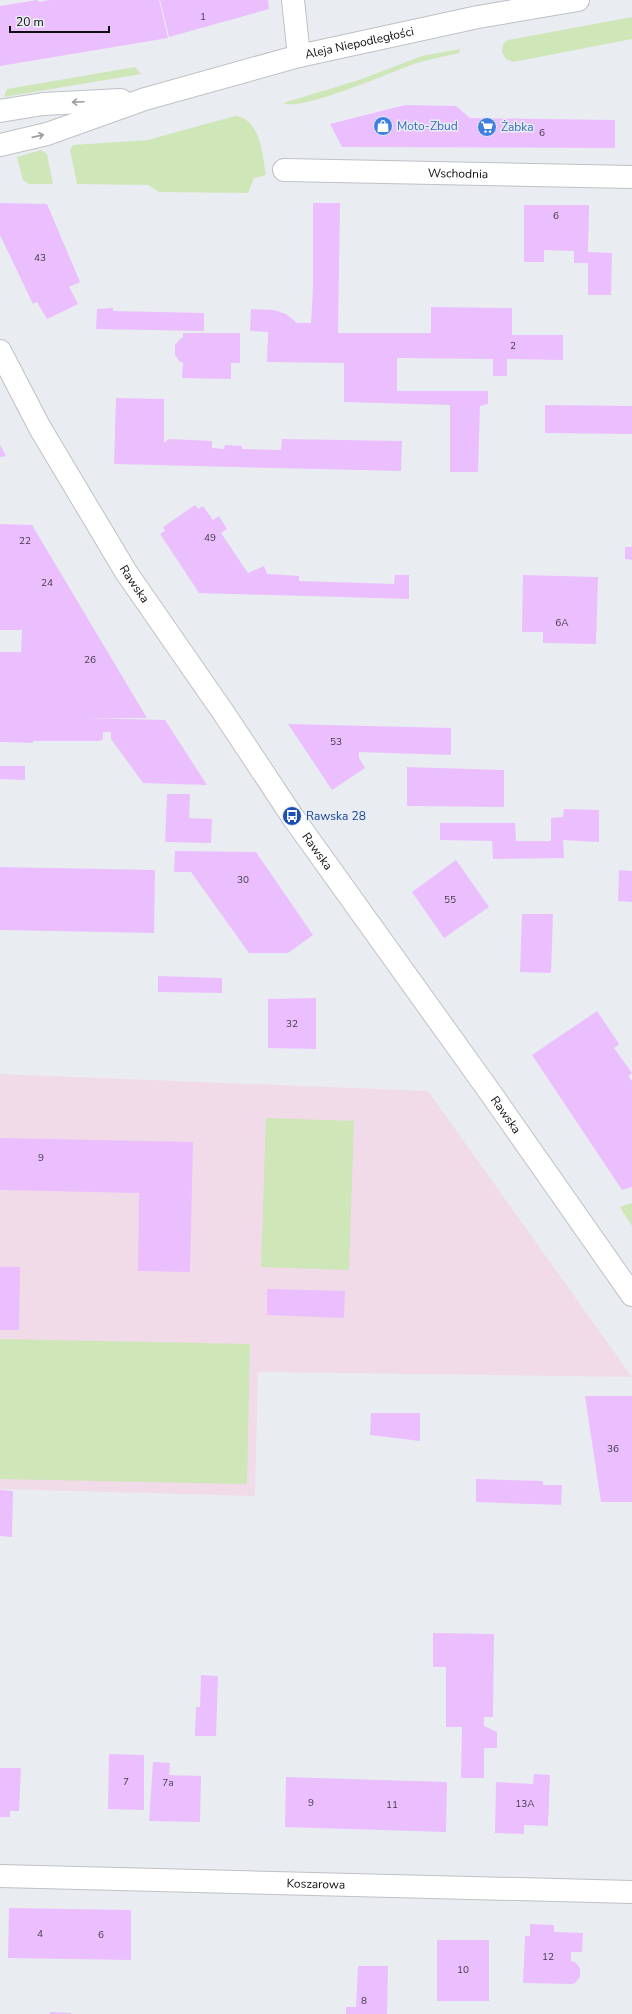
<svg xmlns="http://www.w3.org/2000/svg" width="632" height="2014" viewBox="0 0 632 2014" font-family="'Nunito Sans',sans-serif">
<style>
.education{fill:#f1dbe9}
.green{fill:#cee6b8}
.building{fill:#ebbffd}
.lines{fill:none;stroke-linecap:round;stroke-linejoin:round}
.street-casing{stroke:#bec1c6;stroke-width:24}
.secondary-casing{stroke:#bec1c6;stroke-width:24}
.street{stroke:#fff;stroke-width:22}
.secondary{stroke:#fff;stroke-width:22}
.oneway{stroke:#9e9e9f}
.labels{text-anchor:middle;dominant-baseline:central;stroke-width:3;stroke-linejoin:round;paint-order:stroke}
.number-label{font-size:10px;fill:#443a4a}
.street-label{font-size:12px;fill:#0c0d0e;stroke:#e9edf2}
.shop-label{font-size:12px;fill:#366cbe;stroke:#e9edf2;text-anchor:start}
.transit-label{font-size:12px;fill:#164399;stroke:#e9edf2;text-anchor:start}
</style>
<rect width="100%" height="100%" fill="#e9edf2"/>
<polygon class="education" points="0,1074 428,1091 632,1377 258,1372 255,1496 0,1489"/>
<g class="green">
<polygon points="632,17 632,39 513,62 506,59 502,52 503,44 508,40"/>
<path d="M460,49L459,53C445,56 431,59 417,63C393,71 302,112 283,103L359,80L422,56Z"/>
<polygon points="135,67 141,74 4,97 7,89"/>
<path d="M235,116C261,119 262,154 266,175L254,178L248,193L159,192L148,185L77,184L70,150L73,145L148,140Z"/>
<polygon points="41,150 47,154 53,184 29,184 23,180 17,157"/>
<polygon points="266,1118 354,1121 349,1270 261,1267"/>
<polygon points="632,1203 632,1226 620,1207"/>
<polygon points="0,1339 250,1344 247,1484 0,1479"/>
</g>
<g class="building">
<polygon points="37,0 40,2 49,0 159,0 168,38 0,66 0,6"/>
<polygon points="160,0 268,0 269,9 169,37"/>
<polygon points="405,105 456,106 470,118 615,120 615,148 342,147 330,124"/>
<polygon points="0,203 47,204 80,282 69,287 78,304 47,319 37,302 33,304 0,235"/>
<polygon points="313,203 340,203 338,333 431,333 431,307 512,308 512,335 563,335 563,360 507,359 507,376 493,376 493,359 397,358 397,391 488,391 488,404 480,406 478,472 450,472 450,405 344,402 344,363 267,362 268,332 250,331 251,309 274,310 286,314 297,323 311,323 313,288"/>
<polygon points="524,205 589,205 588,252 612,253 611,295 588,295 588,263 574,263 574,251 544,250 544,262 524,262"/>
<polygon points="113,308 113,311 204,313 204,331 96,329 97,309"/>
<polygon points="183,333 240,333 240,363 231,363 231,379 182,378 183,362 180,362 175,355 175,345 181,338 183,338"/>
<polygon points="116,398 164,399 164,443 169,439 212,441 212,448 224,449 225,445 242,446 242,449 281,450 282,439 402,441 401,471 114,464"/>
<polygon points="545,405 632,406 632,434 545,433"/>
<polygon points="0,445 6,456 0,457"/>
<polygon points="195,505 198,509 203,506 213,520 219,516 227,529 221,533 248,573 264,566 267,574 299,576 299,581 394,584 395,575 409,575 409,599 199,593 160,534 165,531 163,527"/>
<polygon points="0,524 32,525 147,718 85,718 165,720 207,785 143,783 111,739 111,732 103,732 103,739 99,741 33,741 33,743 0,742 0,652 21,652 22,630 0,630"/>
<polygon points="625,547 632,547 632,560 625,559"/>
<polygon points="523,575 598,577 596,644 543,643 543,632 522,632"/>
<polygon points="288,724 451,728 451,755 359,752 359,758 365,768 332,790"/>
<polygon points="0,766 25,766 25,780 0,779"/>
<polygon points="407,767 504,770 504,807 407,806"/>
<polygon points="167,794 190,794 189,818 212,819 211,843 165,842"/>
<polygon points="564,809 599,810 599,842 563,840 564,858 493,859 492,841 440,840 440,823 515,823 516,841 551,841 551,818 563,817"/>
<polygon points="175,851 256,852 313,935 288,953 249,953 191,872 174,872"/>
<polygon points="456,860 489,907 444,938 412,892"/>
<polygon points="0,867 155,870 154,933 0,930"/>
<polygon points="619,870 632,871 632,902 618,901"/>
<polygon points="522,914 553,914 551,973 520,972"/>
<polygon points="158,976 222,978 222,993 158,992"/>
<polygon points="316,998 316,1049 268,1048 268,999"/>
<polygon points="597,1011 619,1044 614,1048 632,1073 628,1076 632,1081 632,1187 622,1190 532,1055"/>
<polygon points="0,1138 193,1142 190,1272 138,1271 139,1193 0,1190"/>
<polygon points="0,1267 20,1267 19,1330 0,1330"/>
<polygon points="267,1289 345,1291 344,1318 267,1315"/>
<polygon points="585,1396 632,1396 632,1502 601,1502"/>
<polygon points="371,1413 420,1413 420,1441 370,1435"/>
<polygon points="476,1479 543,1481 543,1485 562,1485 561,1505 476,1502"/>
<polygon points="0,1490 13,1491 12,1537 0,1536"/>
<polygon points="433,1633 494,1634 493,1717 484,1717 484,1726 497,1732 497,1748 484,1748 484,1778 461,1778 462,1727 446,1727 446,1667 433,1667"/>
<polygon points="201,1675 218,1676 216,1736 195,1736 196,1707 200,1707"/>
<polygon points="109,1754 144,1755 144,1810 108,1809"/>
<polygon points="153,1762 170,1763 169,1775 201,1776 200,1822 149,1821"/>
<polygon points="0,1768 21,1768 19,1811 10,1811 10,1817 0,1817"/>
<polygon points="534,1774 550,1775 548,1826 524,1825 524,1834 495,1833 496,1782 533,1784"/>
<polygon points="286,1777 447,1782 446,1832 285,1827"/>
<polygon points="9,1908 131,1910 131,1960 8,1958"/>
<polygon points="530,1924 554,1925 554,1932 583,1933 582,1952 571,1952 571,1961 575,1962 580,1968 580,1977 575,1983 572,1984 523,1983 525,1936 530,1936"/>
<rect x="437" y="1940" width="52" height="61"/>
<polygon points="358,1966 388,1966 387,2014 346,2014 346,2007 356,2007"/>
<polygon points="50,2012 71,2013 71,2014 50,2014"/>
</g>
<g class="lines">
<defs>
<g id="street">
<polyline points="293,0 299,56"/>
<path id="s1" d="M284,170L632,177"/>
<path id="s2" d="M0,1876L632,1892"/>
</g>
<g id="secondary">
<polyline points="0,111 43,104 121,100"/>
<path id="s3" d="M0,145L47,134L145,99L299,56L478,17L578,0"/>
<path id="s4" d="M0,351L40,428L126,572L223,712L292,816L492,1095L632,1295"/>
</g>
</defs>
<use href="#street" class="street-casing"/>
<use href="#secondary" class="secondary-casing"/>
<use href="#street" class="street"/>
<use href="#secondary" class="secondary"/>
</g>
<defs><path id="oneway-shaft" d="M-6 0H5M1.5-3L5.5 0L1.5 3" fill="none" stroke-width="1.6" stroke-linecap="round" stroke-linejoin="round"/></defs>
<g class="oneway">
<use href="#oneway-shaft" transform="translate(78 102) rotate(178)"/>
<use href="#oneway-shaft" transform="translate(38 136) rotate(-13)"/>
</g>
<defs>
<symbol id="shop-disc" viewBox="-11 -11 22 22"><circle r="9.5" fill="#3f7fe0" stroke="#e9edf2"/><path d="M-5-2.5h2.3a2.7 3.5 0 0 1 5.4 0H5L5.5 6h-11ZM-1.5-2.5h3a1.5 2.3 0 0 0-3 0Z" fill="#fff"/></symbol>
<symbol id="supermarket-disc" viewBox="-11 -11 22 22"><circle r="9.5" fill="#3f7fe0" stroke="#e9edf2"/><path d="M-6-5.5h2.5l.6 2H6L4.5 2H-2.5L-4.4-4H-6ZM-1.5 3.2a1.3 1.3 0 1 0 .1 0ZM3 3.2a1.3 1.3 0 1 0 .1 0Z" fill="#fff"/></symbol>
<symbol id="bus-disc" viewBox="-11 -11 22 22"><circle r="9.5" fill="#1a4fb4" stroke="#e9edf2"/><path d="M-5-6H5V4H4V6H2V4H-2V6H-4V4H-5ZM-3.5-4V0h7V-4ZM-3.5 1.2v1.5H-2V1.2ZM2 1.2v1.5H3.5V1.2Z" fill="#fff"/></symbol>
</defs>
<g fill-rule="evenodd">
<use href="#shop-disc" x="372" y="115" width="22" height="22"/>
<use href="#supermarket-disc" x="476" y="116" width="22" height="22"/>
<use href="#bus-disc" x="281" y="805" width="22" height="22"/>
</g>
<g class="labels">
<g class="number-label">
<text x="203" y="17">1</text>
<text x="542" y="133">6</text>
<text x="556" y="216">6</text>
<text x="40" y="258">43</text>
<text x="513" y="346">2</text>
<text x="210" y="538">49</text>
<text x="25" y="541">22</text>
<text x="47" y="583">24</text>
<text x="562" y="623">6A</text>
<text x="90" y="660">26</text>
<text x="336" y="742">53</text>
<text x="243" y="880">30</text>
<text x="450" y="900">55</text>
<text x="292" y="1024">32</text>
<text x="41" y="1158">9</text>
<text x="613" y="1449">36</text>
<text x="126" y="1782">7</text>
<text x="168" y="1783">7a</text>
<text x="311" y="1803">9</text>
<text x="525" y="1804">13A</text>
<text x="392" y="1805">11</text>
<text x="40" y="1934">4</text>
<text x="101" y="1935">6</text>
<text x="548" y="1957">12</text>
<text x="463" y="1970">10</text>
<text x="364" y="2001">8</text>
</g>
<g class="street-label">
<text stroke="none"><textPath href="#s3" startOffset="374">Aleja Niepodległości</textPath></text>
<text stroke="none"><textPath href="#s1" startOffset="174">Wschodnia</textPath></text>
<text stroke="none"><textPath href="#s4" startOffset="269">Rawska</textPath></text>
<text stroke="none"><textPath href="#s4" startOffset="593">Rawska</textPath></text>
<text stroke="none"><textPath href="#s4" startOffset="917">Rawska</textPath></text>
<text stroke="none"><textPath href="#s2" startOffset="316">Koszarowa</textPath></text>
</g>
<g class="shop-label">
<text x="397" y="126">Moto-Zbud</text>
<text x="501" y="127">Żabka</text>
</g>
<g class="transit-label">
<text x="306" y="816">Rawska 28</text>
</g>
</g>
<path d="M10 26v6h99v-6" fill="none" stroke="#0c0d0e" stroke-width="2"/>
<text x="16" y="26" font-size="12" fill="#0c0d0e" stroke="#e9edf2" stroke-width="3" paint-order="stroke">20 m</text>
</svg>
